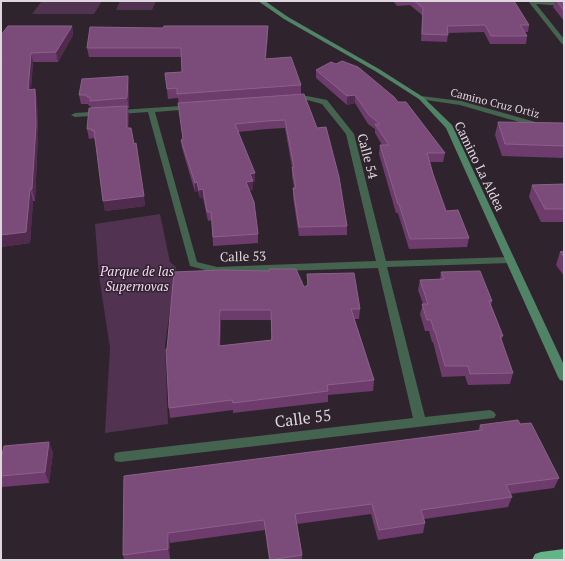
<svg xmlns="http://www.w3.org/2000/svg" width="565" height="561" viewBox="0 0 565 561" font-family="'PT Serif',serif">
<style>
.green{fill:#513250}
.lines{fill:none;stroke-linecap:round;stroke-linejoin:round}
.street{fill:#446450;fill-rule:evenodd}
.secondary{fill:#518466;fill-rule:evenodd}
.highway{fill:#62b586;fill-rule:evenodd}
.wall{fill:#6e3b6d;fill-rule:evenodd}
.shaded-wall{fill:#502b4e}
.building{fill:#7b4c79;stroke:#8a6189;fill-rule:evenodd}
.labels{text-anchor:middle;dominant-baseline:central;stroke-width:3;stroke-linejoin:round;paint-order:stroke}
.far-street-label{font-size:11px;fill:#dfd7de;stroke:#2f242e}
.street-label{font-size:13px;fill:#dfd7de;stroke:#2f242e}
.park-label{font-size:13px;font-style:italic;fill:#f9d7f6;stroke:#2f242e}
.near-street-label{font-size:16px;fill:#dfd7de;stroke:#2f242e}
</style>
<rect width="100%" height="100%" fill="#2f242e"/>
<g class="green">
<polygon points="42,1 102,1 94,14 32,14"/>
<polygon points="120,1 156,1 152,10 116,10"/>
<polygon points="160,214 170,262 176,267 165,345 168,424 105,433 110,348 99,276 95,224"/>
</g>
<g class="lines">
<g class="street">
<polygon points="528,1 564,2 564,6 536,4 564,39 564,45 562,44"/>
<polygon points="307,96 327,100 354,134 386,261 510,257 515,260 510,263 387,267 425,417 490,410 494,412 496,415 494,418 120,462 115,461 114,457 115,453 120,452 413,418 378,268 217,273 190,266 148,112 75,117 71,115 75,113 196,105 196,109 193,109 155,112 197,262 217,267 376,261 346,134 322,104 307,100 293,102 289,100 293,98"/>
<polygon points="421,96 461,101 553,127 564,128 564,132 550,131 460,105 419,99 417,98"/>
</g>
<polygon class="secondary" points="258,1 265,1 288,17 379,69 423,97 452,125 564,365 564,381 560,380 558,377 446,128 419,99 375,71 284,19"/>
<polygon class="highway" points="564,549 564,560 532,560 535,554 541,552"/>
</g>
<g class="wall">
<polygon points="393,1 514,1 529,25 528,32 525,32 527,36 526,44 490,44 484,32 448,33 447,42 421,41 422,15 410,5 397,6"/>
<polygon points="555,1 564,1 564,21 553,7"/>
<polygon points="72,26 73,35 58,62 33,62 31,89 37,99 38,135 35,201 33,201 30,243 1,247 1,35"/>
<polygon points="268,26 268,35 266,59 301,85 301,94 347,226 347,235 299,236 293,197 293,188 294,188 292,176 292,167 285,128 267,129 238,132 255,182 253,182 253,190 249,190 258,234 258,243 213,246 212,220 208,221 203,198 200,198 198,191 195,192 182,148 181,140 183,139 178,98 168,99 165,73 182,72 181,57 89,57 87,48 163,28"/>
<polygon points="316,70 398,102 445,153 443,162 430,162 433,174 446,211 469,238 467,247 409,249 398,213 396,213 379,154 380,145 382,145 375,133 375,129 368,124 355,103 347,105 316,78"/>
<polygon points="129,85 129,108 127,108 129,115 128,128 134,144 136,143 145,206 105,211 95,140 94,140 94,138 89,139 87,129 91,108 91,106 89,106 88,104 81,104 79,95"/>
<polygon points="498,122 564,123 564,158 502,156 495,135"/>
<polygon points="564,184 564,222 541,222 529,197 532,185"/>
<polygon points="564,251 564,276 556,265 560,252"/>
<path d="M269,271L304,287L307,286V274L360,309L359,319H354L374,380L373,391L328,395V402L233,413V410L170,418L169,408L167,349ZM221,320H271V340L220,346Z"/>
<polygon points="441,272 492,301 491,305 503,336 501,341 513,373 510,384 468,385 465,376 442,377 433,342 432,342 429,331 425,331 420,314 423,304 418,290 420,280 440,279"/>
<polygon points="520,424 559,478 554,488 510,494 512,497 508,507 424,519 425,523 423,533 378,540 371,514 297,524 302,555 302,560 269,560 265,530 170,543 170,559 161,560 124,560 123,555 124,476 478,431 480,425"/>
<polygon points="53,452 49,483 2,487 1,485 1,476"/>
</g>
<g class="shaded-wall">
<polygon points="72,26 73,35 58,62 56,52"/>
<polygon points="268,26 268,35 265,68 265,59"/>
<polygon points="31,53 33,62 30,100 28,90"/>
<polygon points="128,76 129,85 129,108 127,98"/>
<polygon points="35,89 37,99 38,135 35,201 32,189"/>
<polygon points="355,95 355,103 347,105 347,96"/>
<polygon points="127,106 129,115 128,138 127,128"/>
<polygon points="255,173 255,182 253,182 253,190 246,191 246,182 250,174"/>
<polygon points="197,182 198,191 195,192 195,183"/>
<polygon points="30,189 33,201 30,243 1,247 1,235"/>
<polygon points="203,189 203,198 200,198 199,190"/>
<polygon points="144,196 145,206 105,211 103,201"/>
<polygon points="220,310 221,320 220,356 219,346"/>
<polygon points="49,442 53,452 49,483 45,472"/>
<polygon points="168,533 170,543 170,559 168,549"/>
</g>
<g class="building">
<polygon points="414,1 514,1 529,25 520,25 527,36 491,36 485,25 447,26 448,35 422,34 423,8"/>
<polygon points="557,1 564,1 564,11"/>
<polygon points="8,26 72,26 56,52 31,53 28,90 35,89 36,125 32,189 30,189 26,232 1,235 1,63 2,58 1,58 1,35"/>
<polygon points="164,26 268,26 265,59 291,57 301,85 177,94 177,88 167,89 165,73 182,72 181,48 87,48 90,27 163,28"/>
<polygon points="342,61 358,67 394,97 398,102 406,102 445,153 427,153 433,174 446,211 458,210 469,238 410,239 399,204 398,204 380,145 389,145 375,124 380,124 369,115 355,95 347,96 316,70 331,62 336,64"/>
<polygon points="128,76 127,98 90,101 90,97 87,97 87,95 79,95 82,79"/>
<polygon points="304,94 317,128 326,127 339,177 347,226 299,227 293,188 296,188 292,167 294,167 285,120 267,121 235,124 255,173 250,174 253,181 246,182 254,202 258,234 213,237 211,212 207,212 203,189 199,190 197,182 195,183 181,140 183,139 178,103"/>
<polygon points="127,106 127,128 131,128 134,144 136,143 144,196 103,201 94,130 92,131 92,129 87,129 89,108"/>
<polygon points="498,122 564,123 564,146 505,144"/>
<polygon points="564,184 564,209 545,209 532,185"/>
<polygon points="564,251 564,257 560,252"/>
<path d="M269,269H296L304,287L308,285L307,274L354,273L360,309H351L374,380L327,385L328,391L233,403L232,400L169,408L166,349H167L174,272L221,270L269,271ZM220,310H271L272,340L219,346Z"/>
<polygon points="480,271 492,301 489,301 503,336 500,336 513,373 470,374 468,366 445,366 435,331 434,331 431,320 427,320 422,304 428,304 420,280 444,279 441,272"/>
<polygon points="518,420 520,424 531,423 559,478 506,485 512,497 421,510 425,523 379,530 372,504 295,514 302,555 270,560 264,520 168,533 168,549 123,555 124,476 482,430 480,425"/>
<polygon points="49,442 45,472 1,476 1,459 4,446"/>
</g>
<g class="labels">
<g class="far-street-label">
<text transform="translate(495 103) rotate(14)">Camino Cruz Ortiz</text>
</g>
<g class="street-label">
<text transform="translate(368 156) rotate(75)">Calle 54</text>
<text transform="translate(480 166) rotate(64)">Camino La Aldea</text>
<text transform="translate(243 256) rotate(-1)">Calle 53</text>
</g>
<g class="park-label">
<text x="137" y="271">Parque de las<tspan x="137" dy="15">Supernovas</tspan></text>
</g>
<g class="near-street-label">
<text transform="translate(303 418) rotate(-7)">Calle 55</text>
</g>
</g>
<rect width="565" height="561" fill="none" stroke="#dfd7de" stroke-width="4"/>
</svg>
